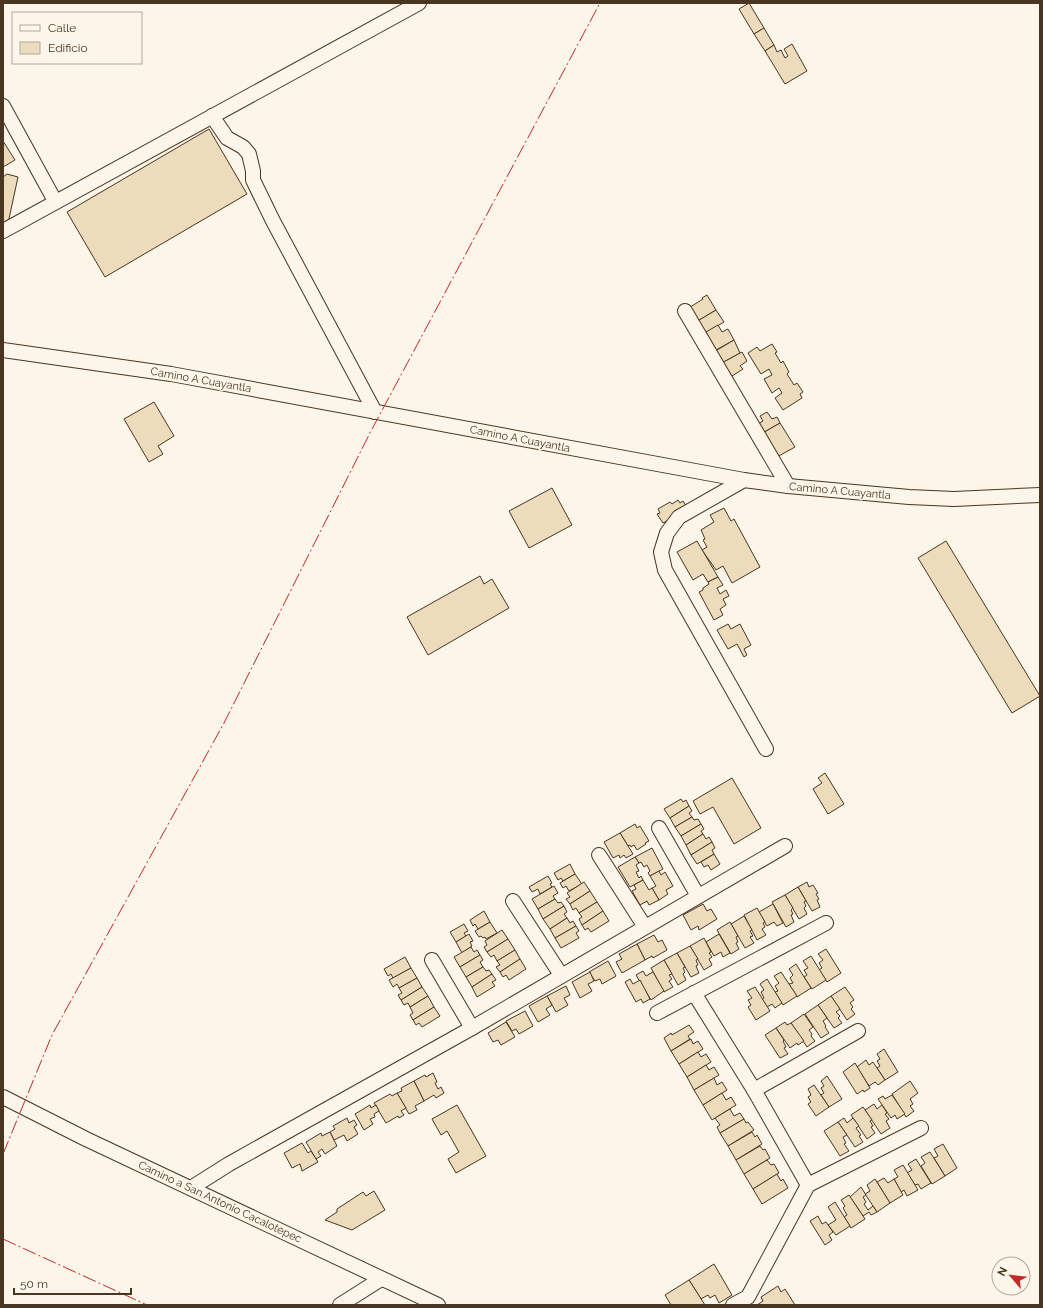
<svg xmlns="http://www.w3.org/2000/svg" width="1043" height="1308" viewBox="0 0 1043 1308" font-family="Raleway,sans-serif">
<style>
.building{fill:#ecdcbc;stroke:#4a3520}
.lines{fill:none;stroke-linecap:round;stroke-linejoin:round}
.minor-casing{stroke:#4a3520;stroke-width:16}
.minor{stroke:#fbf6e9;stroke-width:14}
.power{stroke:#c62828;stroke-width:1;stroke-dasharray:14 3 2 3;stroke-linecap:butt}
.labels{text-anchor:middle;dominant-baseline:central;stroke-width:3;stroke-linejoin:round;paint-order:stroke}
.street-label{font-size:11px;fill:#4a3520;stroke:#fbf6e9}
</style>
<rect width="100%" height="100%" fill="#fbf6e9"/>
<g class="building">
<polygon points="749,3 764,28 754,34 739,9"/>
<polygon points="764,28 774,45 765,51 754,34"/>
<polygon points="792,44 807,71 785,84 765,51 774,45 777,52 781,50 785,58 788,56 784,49"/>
<polygon points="209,129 247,194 105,277 67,212"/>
<polygon points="3,141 15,160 3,167"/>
<polygon points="7,174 18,177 7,228 3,227 3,177"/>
<polygon points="707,295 716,310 696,322 687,309 703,299 702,298"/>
<polygon points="716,310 724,322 702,335 696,322"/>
<polygon points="718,325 722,332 728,329 734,340 716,350 706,332"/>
<polygon points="734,340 740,353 720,364 712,353"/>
<polygon points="772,344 777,352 775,353 781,363 783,361 789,372 787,374 794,385 797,383 803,392 800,394 802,398 783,410 775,398 782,393 779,388 772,393 764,379 772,375 769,369 761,374 748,353 757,347 760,351"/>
<polygon points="742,352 747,361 740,366 743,369 729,378 720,364"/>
<polygon points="154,402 174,436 158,446 163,454 149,462 124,419"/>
<polygon points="767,412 772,419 777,417 780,423 761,434 756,425 763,421 760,416"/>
<polygon points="780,423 795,447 775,458 761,434"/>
<polygon points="552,488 572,525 529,548 509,511"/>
<polygon points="678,500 680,503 683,501 688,509 663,523 657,514 660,513 658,509 670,502 672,504"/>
<polygon points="724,508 731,521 734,519 760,567 732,583 723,566 716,570 702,550 707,547 703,540 705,539 701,530 714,522 710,515"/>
<polygon points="697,541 718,577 708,582 703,574 693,580 677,552"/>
<polygon points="946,541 1040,696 1012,713 918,558"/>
<polygon points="480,576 484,584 492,579 509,608 428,655 407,617"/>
<polygon points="718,577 723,585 717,588 720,594 726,590 729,596 723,599 726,605 720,609 723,615 714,620 699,592 703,590 703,588 709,584 708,582"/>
<polygon points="728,624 731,629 740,624 751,645 744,649 747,655 744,657 737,644 728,649 717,630"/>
<polygon points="825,773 844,804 828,814 813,789 822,783 818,778"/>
<polygon points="732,778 761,828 734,844 713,807 700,814 693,801"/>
<polygon points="681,799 683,802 686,800 689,806 670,818 664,809"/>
<polygon points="689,806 692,811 689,813 692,817 675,827 670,818"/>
<polygon points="692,817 694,820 698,819 701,824 681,836 675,827"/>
<polygon points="635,824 637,828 640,826 649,841 645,843 646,844 637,850 634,845 631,847 630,845 628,846 620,833"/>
<polygon points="701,824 704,829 701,831 703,834 686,845 681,836"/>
<polygon points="620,833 633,854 626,858 624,855 620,858 619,855 613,858 604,842"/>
<polygon points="703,834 706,839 709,837 712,842 691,855 686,845"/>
<polygon points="712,842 715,848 712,850 714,854 697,864 691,855"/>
<polygon points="652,848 663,869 650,876 648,873 650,871 647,865 644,867 641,862 639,863 635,857"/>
<polygon points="714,854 720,864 711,870 708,865 704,867 701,862"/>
<polygon points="635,857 639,863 636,865 639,871 636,872 639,878 641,876 643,880 630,887 618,867"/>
<polygon points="570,864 575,874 563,881 561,878 558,880 554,873"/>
<polygon points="659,871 661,875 665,872 673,886 666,890 668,894 659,900 652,888 656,886 650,876"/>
<polygon points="575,874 582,884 569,891 566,886 563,888 560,883"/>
<polygon points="548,876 552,883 550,884 552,887 540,894 538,889 532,892 529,887"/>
<polygon points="643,880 649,890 652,888 659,900 649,905 647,901 640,905 632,891 636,889 634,885"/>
<polygon points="584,882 590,891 570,904 566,899 570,897 567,893"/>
<polygon points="807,882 809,887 813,885 818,893 816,894 819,899 817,900 820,907 812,911 798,887"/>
<polygon points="554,886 558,893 553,896 555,899 538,909 532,899"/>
<polygon points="798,887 806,901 804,902 806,906 804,908 807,914 799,919 785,895"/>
<polygon points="590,891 597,902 579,913 576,908 573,910 570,904"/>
<polygon points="785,895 793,908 791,910 793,914 791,915 794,922 786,927 772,902"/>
<polygon points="555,899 558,903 561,902 564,906 543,919 538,909"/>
<polygon points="597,902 603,911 582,925 579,919 582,917 579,913"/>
<polygon points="703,904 707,911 711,909 717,919 699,930 698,926 691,930 683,915"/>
<polygon points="773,904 783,923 777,926 774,922 767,926 759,912"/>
<polygon points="564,906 567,912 564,914 567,918 550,929 543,919"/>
<polygon points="757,908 765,922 763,923 765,927 762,929 766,935 757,940 744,915"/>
<polygon points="484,911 490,922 478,929 475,924 473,926 470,920"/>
<polygon points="603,911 609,921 591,932 588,928 585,930 582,925"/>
<polygon points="744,916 752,930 750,931 753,936 750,937 754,943 745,948 731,924"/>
<polygon points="567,918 570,923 573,921 576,926 555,938 550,929"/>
<polygon points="490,922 497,933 486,939 485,937 483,938 481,936 479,937 475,931"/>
<polygon points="730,922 738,936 736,937 738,942 736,943 739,949 731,954 717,930"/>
<polygon points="464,924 468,931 464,933 466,936 456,942 450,932"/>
<polygon points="576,926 579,931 576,933 579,938 561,948 555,938"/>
<polygon points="502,930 508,939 487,952 484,947 487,945 485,941"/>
<polygon points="469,934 473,941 470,942 472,946 462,953 456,942"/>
<polygon points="719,934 730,953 723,957 721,952 714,956 706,942"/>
<polygon points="654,935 658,942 662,940 667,950 653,958 652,956 645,960 637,944"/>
<polygon points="704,938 711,952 709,953 712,957 709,959 712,965 704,970 690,946"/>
<polygon points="508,939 515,950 497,961 494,955 491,957 487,952"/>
<polygon points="637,944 645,960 622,973 616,962 622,959 619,954"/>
<polygon points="690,946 698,959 696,960 698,965 696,966 699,973 691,977 677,953"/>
<polygon points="471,947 474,952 477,950 480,955 460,967 454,957"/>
<polygon points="826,949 841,973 827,982 819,970 822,968 819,963 823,960 818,954"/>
<polygon points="515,950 520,959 500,972 496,967 500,965 497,961"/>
<polygon points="677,953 685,967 683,968 685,972 683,974 686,980 678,985 664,960"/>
<polygon points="480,955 483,960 480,962 483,967 466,977 460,967"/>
<polygon points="811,956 826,980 812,989 804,977 807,975 804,970 808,968 803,961"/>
<polygon points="405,957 411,968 393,978 391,974 388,976 384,969"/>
<polygon points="520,959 526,969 509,980 506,975 503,977 500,972"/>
<polygon points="664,960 672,974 669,975 672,979 669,981 673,987 664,992 651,968"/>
<polygon points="608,961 616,976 602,984 600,979 595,981 589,972"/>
<polygon points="796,964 811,988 797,997 789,984 793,983 790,978 793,975 789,969"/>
<polygon points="483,967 486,971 489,970 492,974 472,987 466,977"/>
<polygon points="411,968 417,978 399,988 397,984 393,987 389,980"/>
<polygon points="643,971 646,976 653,972 664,991 651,1000 636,975"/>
<polygon points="590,972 594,981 588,984 592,991 580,998 572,982"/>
<polygon points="781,972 797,996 783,1005 775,992 778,991 775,986 779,983 774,976"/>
<polygon points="492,974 496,980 492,982 495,986 477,997 472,987"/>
<polygon points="417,978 422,987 401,1000 398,995 402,993 399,988"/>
<polygon points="630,979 633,984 640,980 650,999 643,1003 641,999 636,1002 625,982"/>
<polygon points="767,979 782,1003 775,1008 772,1004 767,1007 762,999 764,998 761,992 764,990 760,984"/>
<polygon points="566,986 570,995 564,998 568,1005 556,1012 547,996"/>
<polygon points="422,987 428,996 410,1007 408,1003 404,1005 401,1000"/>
<polygon points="755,987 770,1011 756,1020 748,1007 751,1005 748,1000 752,998 747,991"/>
<polygon points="845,987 854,1000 850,1003 853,1007 851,1009 855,1014 847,1020 831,996"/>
<polygon points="428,996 434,1007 413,1020 410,1015 413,1013 410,1007"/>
<polygon points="547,996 552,1005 546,1009 550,1015 538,1022 529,1006"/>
<polygon points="831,996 840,1009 836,1012 840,1016 838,1018 842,1023 834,1028 818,1005"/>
<polygon points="818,1005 827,1018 823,1021 826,1026 825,1027 829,1033 821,1038 805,1014"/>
<polygon points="434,1007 440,1016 422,1027 419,1023 416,1025 413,1020"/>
<polygon points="525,1011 533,1026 519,1034 516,1029 512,1031 506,1021"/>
<polygon points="804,1014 813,1027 809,1030 812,1034 811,1036 815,1041 807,1047 791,1023"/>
<polygon points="506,1022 515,1037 501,1045 498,1040 493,1042 488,1033"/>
<polygon points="785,1022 787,1025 791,1023 804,1041 798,1045 797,1043 790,1048 776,1028"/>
<polygon points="689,1025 694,1032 688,1036 690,1039 671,1051 664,1038 671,1033 672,1035"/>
<polygon points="776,1028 784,1040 783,1041 786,1047 784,1048 788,1054 780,1058 765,1035"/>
<polygon points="691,1039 693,1044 698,1041 703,1049 679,1064 671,1051"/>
<polygon points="884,1049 898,1072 885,1080 877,1068 880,1066 877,1061 880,1059 877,1054"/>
<polygon points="698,1052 701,1057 706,1054 711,1062 687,1077 679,1064"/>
<polygon points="866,1060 869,1065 873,1062 885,1080 878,1085 875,1082 869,1086 857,1067"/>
<polygon points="855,1063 870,1088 864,1092 863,1090 857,1094 843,1072"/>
<polygon points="706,1065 709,1070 714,1067 719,1075 694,1090 687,1077"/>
<polygon points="433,1073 437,1082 435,1083 438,1089 441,1087 444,1093 436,1098 434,1095 424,1101 414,1081 425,1075 426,1077"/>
<polygon points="827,1076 842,1099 829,1107 821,1095 824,1093 821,1088 824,1086 821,1081"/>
<polygon points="714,1078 717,1085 722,1082 727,1090 703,1105 694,1090"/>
<polygon points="414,1081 424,1101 415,1106 417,1110 409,1114 397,1093 402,1091 401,1088"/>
<polygon points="910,1081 918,1093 910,1099 913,1104 910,1106 914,1111 906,1117 892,1094"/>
<polygon points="814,1085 829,1107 816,1116 808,1104 811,1102 808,1097 811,1095 808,1089"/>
<polygon points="397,1093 406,1108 401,1111 404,1115 399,1118 398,1116 386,1123 374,1103 390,1094 392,1096"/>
<polygon points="722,1093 726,1100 731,1097 736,1105 712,1120 703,1105"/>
<polygon points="892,1095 905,1114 897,1119 895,1115 891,1118 878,1099 883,1096 885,1099"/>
<polygon points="874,1104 877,1109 882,1105 887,1113 885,1114 889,1119 886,1121 890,1128 881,1134 865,1110"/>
<polygon points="370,1105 371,1108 376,1105 379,1111 374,1114 375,1117 370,1119 373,1124 364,1130 355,1114"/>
<polygon points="457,1105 486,1156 456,1173 448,1159 459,1152 447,1131 441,1135 432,1119"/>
<polygon points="863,1107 872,1120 870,1121 873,1126 871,1127 875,1133 867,1139 851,1115"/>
<polygon points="730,1109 734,1116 740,1113 744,1119 720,1133 717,1127 720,1125 715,1118"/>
<polygon points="347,1118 349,1123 354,1120 357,1125 354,1127 358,1134 347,1141 344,1135 334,1140 330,1132 335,1129 333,1126"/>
<polygon points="844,1118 847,1123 853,1118 859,1126 856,1128 861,1135 859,1136 863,1142 855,1147 838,1122"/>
<polygon points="744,1119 746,1123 748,1122 754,1130 728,1146 720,1133"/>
<polygon points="838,1122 847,1135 843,1137 846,1143 844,1144 849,1151 840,1156 824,1131"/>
<polygon points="330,1132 337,1146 325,1154 322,1149 318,1152 321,1156 316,1159 306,1142 321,1133 322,1136"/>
<polygon points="752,1132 755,1137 757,1135 762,1144 736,1160 728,1146"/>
<polygon points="302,1143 308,1153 311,1151 318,1162 302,1171 300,1164 292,1168 284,1153"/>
<polygon points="943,1144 957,1168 945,1176 934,1158 938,1156 934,1149"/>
<polygon points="760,1146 763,1150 765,1149 770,1158 744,1174 736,1160"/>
<polygon points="930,1152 945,1176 932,1184 921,1166 925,1163 921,1157"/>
<polygon points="916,1159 931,1183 921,1189 918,1184 915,1185 907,1173 912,1170 908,1164"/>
<polygon points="767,1160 771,1165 774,1164 779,1173 753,1189 744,1174"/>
<polygon points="903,1165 918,1190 907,1196 904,1190 901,1192 894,1179 898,1177 894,1170"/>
<polygon points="777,1174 781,1181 783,1179 788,1188 762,1204 753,1189"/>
<polygon points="884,1178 888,1183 894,1179 903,1195 890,1203 877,1182"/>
<polygon points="875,1179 890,1203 877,1212 865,1194 870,1191 867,1185"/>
<polygon points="861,1187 866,1195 863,1197 866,1202 864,1204 868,1210 873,1206 877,1212 871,1215 869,1212 863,1216 850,1197"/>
<polygon points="374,1191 385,1210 352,1230 325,1220 337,1212 337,1209 363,1192 366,1196"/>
<polygon points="849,1195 865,1219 851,1228 844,1217 847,1215 843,1208 845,1206 841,1200"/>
<polygon points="835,1202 850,1226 836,1235 828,1225 836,1220 828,1207"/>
<polygon points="818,1216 822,1224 826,1222 833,1232 829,1235 832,1240 825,1245 810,1221"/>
<polygon points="714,1264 732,1295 719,1303 715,1295 710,1298 708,1295 701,1299 689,1280"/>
<polygon points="689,1280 705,1305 671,1305 665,1295"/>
<polygon points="778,1286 781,1292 785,1289 795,1305 757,1305 763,1301 761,1297"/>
</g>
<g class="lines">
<defs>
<g id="minor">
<polyline points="3,106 55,201"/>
<polyline points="212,116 227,138 243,147 249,154 253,171 253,180 273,221 375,412"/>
<polyline points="3,231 419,3"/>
<polyline points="685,311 788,486"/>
<polyline points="3,350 171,374 744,480 788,486 909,497 954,499 1040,495"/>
<polyline points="744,480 679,517 667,533 661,552 665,570 766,749"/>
<polyline points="659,828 698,896"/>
<polyline points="599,855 645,927"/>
<polyline points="513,901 561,975"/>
<polyline points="432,960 472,1028"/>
<polyline points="694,993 754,1090 808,1185"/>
<polyline points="657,1013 826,923"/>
<polyline points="754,1090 858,1031"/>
<polyline points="3,1097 86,1139 438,1305"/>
<polyline points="191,1188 229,1164 472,1028 785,846"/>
<polyline points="340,1305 381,1279"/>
<polyline points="733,1305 748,1297 808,1185 921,1128"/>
</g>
</defs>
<use href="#minor" class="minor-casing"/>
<use href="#minor" class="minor"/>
<g class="power">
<polyline points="3,1154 52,1035 224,723 371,431 600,3"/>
<polyline points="3,1239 147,1305"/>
</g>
</g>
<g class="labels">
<g class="street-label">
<text transform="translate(201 380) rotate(10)">Camino A Cuayantla</text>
<text transform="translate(520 439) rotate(11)">Camino A Cuayantla</text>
<text transform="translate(840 491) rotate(5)">Camino A Cuayantla</text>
<text transform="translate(220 1202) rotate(25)">Camino a San Antonio Cacalotepec</text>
</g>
</g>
<rect width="1043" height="1308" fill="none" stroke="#4a3520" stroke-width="8"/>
<rect x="12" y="12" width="130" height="52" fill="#fbf6e9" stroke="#b4a999"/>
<rect x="20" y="25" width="20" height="6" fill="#fbf6e9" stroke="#b4a999"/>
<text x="48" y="32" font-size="12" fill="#4a3520">Calle</text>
<rect x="20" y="42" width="20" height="12" fill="#ecdcbc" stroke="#b4a999"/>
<text x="48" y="52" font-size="12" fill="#4a3520">Edificio</text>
<g transform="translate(1011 1276) rotate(298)"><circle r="19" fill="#fbf6e9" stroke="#b4a999"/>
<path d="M0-3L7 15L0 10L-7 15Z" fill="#c62828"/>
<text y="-6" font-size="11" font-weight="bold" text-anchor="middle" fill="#4a3520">N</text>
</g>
<path d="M14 1288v6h117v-6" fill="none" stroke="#4a3520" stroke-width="2"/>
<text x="20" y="1288" font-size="12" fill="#4a3520" stroke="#fbf6e9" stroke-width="3" paint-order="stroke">50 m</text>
</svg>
